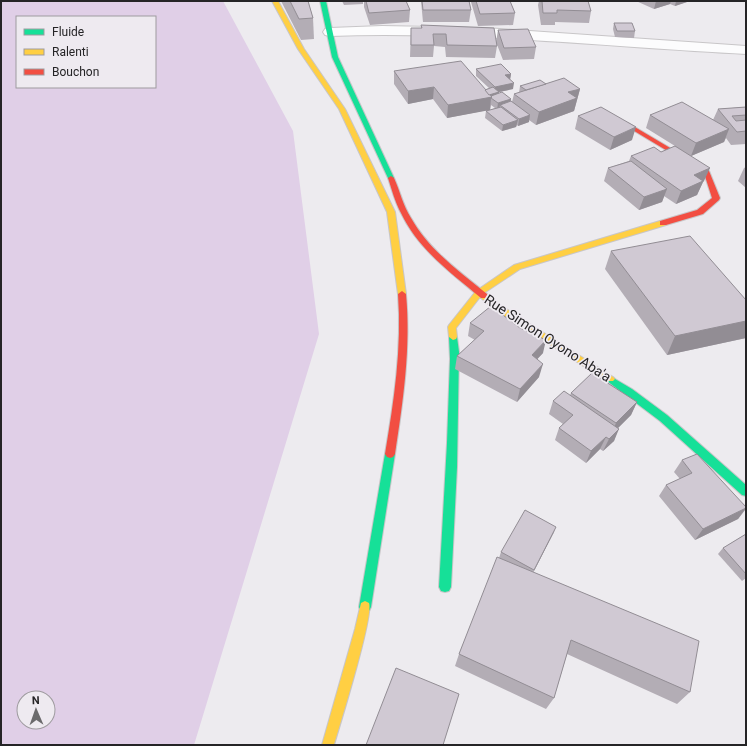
<svg xmlns="http://www.w3.org/2000/svg" width="747" height="746" viewBox="0 0 747 746" font-family="Roboto,sans-serif">
<style>
.green{fill:#e0cfe7;fill-rule:evenodd}
.lines{fill:none;stroke-linecap:round;stroke-linejoin:round}
.street-casing{stroke:#c8c6c8;stroke-width:2}
.fast-casing{stroke:#c8c6c8;stroke-width:2}
.slow-casing{stroke:#c8c6c8;stroke-width:2}
.jam-casing{stroke:#c8c6c8;stroke-width:2}
.street{fill:#fcfcfd;fill-rule:evenodd}
.fast{fill:#16e098;fill-rule:evenodd}
.slow{fill:#ffcf43;fill-rule:evenodd}
.jam{fill:#f24e42;fill-rule:evenodd}
.wall{fill:#b3adb5;fill-rule:evenodd}
.shaded-wall{fill:#928d94}
.building{fill:#d0c9d3;stroke:#928d94}
.labels{text-anchor:middle;dominant-baseline:central;stroke-width:3.5;stroke-linejoin:round;paint-order:stroke}
.street-label{font-size:14px;fill:#252426;stroke:#eeeaf0}
</style>
<rect width="100%" height="100%" fill="#edebef"/>
<path class="green" d="M1,1H223L293,131L319,334L194,745H1ZM17,17H155V87H17ZM24,698H48V722H24Z"/>
<g class="lines">
<defs>
<path id="street" d="M382,26L486,28L746,46V54C607,47 469,31 330,36L325,35L323,32L325,29L330,28Z"/>
<g id="fast">
<polygon points="320,1 326,1 338,57 394,178 393,179 389,179 388,178 332,57"/>
<polygon points="453,334 457,337 459,352 457,467 451,587 449,591 445,592 441,591 439,587 447,443 450,359 449,337"/>
<polygon points="610,376 632,389 667,415 746,485 746,496 742,495 660,421 607,381 605,379 607,377"/>
<polygon points="390,450 393,451 395,454 371,607 369,611 365,613 361,611 359,607 385,454 387,451"/>
</g>
<g id="slow">
<polygon points="272,1 278,1 304,49 345,109 395,212 406,294 405,296 402,297 398,294 387,212 339,109 298,49"/>
<polygon points="660,221 663,221 667,223 666,225 520,269 484,293 500,305 613,377 615,379 613,381 607,381 494,309 480,297 456,328 457,337 456,339 453,340 449,337 448,327 449,325 476,291 514,265"/>
<path d="M365,601L369,603C374,616 340,724 334,745H322L355,629L361,603Z"/>
</g>
<g id="jam">
<polygon points="628,123 709,171 720,198 719,200 703,214 666,225 660,225 660,221 697,210 712,198 704,173 626,126 626,124"/>
<path d="M391,176L394,178C400,191 403,206 411,218C429,250 459,271 487,294L488,296L487,298H481C451,273 418,249 401,213C395,202 392,190 388,178Z"/>
<path d="M402,291L406,294C411,348 403,401 395,454L393,457L390,458L387,457L385,454C394,401 402,348 398,294Z"/>
</g>
</defs>
<use href="#street" class="street-casing"/>
<use href="#fast" class="fast-casing"/>
<use href="#slow" class="slow-casing"/>
<use href="#jam" class="jam-casing"/>
<use href="#street" class="street"/>
<use href="#fast" class="fast"/>
<use href="#slow" class="slow"/>
<use href="#jam" class="jam"/>
</g>
<g class="wall">
<polygon points="281,1 308,1 313,18 314,39 301,40"/>
<polygon points="342,1 363,1 363,4 344,5"/>
<polygon points="364,1 406,1 410,10 409,22 370,25 364,7"/>
<polygon points="421,1 469,1 471,10 469,22 423,22"/>
<polygon points="471,1 510,1 515,13 513,25 478,26 471,2"/>
<polygon points="539,1 588,1 591,11 589,23 555,22 555,25 541,25 538,5"/>
<polygon points="636,1 687,1 687,2 675,6 670,4 654,9"/>
<polygon points="614,23 635,31 634,38 615,37 613,29"/>
<polygon points="421,25 496,42 498,30 536,47 534,59 503,60 496,42 497,46 495,58 446,57 445,47 434,46 433,57 410,57 411,28 421,28"/>
<path d="M476,69L511,74L510,79L513,89L499,92V93L511,99V101L512,102L514,94L519,93L520,86L546,84L580,89L574,111L536,125L529,120V122L518,126L517,125L516,127L502,131L485,118L486,111L488,110L447,118L433,99L408,104L394,84V71L485,90L489,88L476,76ZM491,105L495,108L490,110Z"/>
<polygon points="746,107 746,144 731,145 726,138 724,142 691,156 704,181 703,182 697,195 676,204 664,196 662,202 639,210 604,181 608,168 629,161 631,156 661,152 675,146 646,128 650,115 713,120 718,109"/>
<polygon points="578,116 632,140 610,150 575,129"/>
<polygon points="746,167 746,188 738,181 744,168"/>
<polygon points="611,251 746,300 746,338 667,355 605,269"/>
<polygon points="470,323 520,328 543,353 537,359 539,377 517,402 455,369 457,356 475,340 468,336"/>
<polygon points="571,393 637,402 631,415 618,428 614,441 603,451 600,449 586,463 555,440 559,428 563,424 549,414 553,401 570,395"/>
<polygon points="682,460 746,507 746,509 738,519 695,540 659,496 666,485 680,479 674,472"/>
<polygon points="554,532 533,572 690,692 677,704 567,654 554,698 546,709 455,666 459,654 499,558 501,552"/>
<polygon points="746,534 746,578 742,581 718,554 723,548"/>
</g>
<g class="shaded-wall">
<polygon points="656,1 671,1 670,4 654,9"/>
<polygon points="676,1 687,1 687,2 675,6"/>
<polygon points="511,74 510,80 505,75"/>
<polygon points="514,83 513,89 499,92 498,98 491,98 490,110 447,118 448,105 494,93 495,87"/>
<polygon points="434,87 433,99 408,104 408,91"/>
<polygon points="580,89 574,111 536,125 539,112 568,92"/>
<polygon points="511,99 510,105 500,105 499,109 497,110 498,103"/>
<polygon points="530,115 529,122 518,126 519,119"/>
<polygon points="518,120 516,127 502,131 503,125"/>
<polygon points="636,127 632,140 610,150 614,137"/>
<polygon points="729,129 724,142 691,156 696,143"/>
<polygon points="710,168 704,181 703,182 697,195 676,204 681,191 694,175"/>
<polygon points="667,189 662,202 639,210 644,197"/>
<polygon points="746,321 746,338 667,355 675,336"/>
<polygon points="546,340 543,353 529,368 532,355"/>
<polygon points="543,364 539,377 517,402 520,389"/>
<polygon points="637,402 631,415 611,435 616,423"/>
<polygon points="619,429 614,441 603,451 609,439"/>
<polygon points="606,437 600,449 586,463 591,451"/>
<polygon points="746,508 738,519 695,540 703,529"/>
<polygon points="556,527 554,532 532,575 534,570"/>
</g>
<g class="building">
<polygon points="290,1 308,1 313,18 299,19"/>
<polygon points="366,1 406,1 410,10 369,13"/>
<polygon points="422,1 469,1 471,10 423,10"/>
<polygon points="476,1 510,1 515,13 480,14"/>
<polygon points="542,1 588,1 591,11 557,10 557,13 543,13"/>
<polygon points="614,23 632,23 635,31 617,31"/>
<polygon points="421,25 494,28 497,46 447,45 446,34 433,34 434,45 411,45 411,28 422,28"/>
<polygon points="528,29 536,47 504,48 498,30"/>
<polygon points="461,61 492,97 448,105 434,87 408,91 394,71"/>
<polygon points="501,64 511,74 505,75 514,83 495,87 476,69"/>
<polygon points="564,78 580,89 568,92 577,98 539,112 514,94"/>
<polygon points="540,80 546,84 526,90 520,86"/>
<polygon points="493,87 499,92 489,95 485,90"/>
<polygon points="502,92 511,99 498,103 491,98 492,97 491,96"/>
<polygon points="511,101 530,115 519,119 500,105"/>
<polygon points="682,102 729,129 696,143 650,115"/>
<polygon points="501,107 518,120 503,125 486,111"/>
<polygon points="601,107 636,127 614,137 578,116"/>
<polygon points="746,107 746,115 732,116 736,121 746,120 746,131 737,132 718,109"/>
<polygon points="675,146 710,168 694,175 703,181 681,191 631,156 654,147 661,152"/>
<polygon points="631,161 667,189 644,197 608,168"/>
<polygon points="690,236 746,300 746,321 675,336 611,251"/>
<polygon points="491,306 520,328 546,340 532,355 543,364 520,389 457,356 484,331 470,323"/>
<polygon points="592,373 637,402 616,423 571,393"/>
<polygon points="564,391 619,429 609,439 606,437 591,451 559,428 573,415 553,401"/>
<polygon points="697,454 746,507 746,508 703,529 666,485 692,473 682,460"/>
<polygon points="525,510 556,527 534,570 501,552"/>
<polygon points="746,534 746,574 723,548"/>
<polygon points="497,557 699,641 690,692 571,640 554,698 459,654"/>
<polygon points="396,668 459,694 443,745 366,745"/>
</g>
<g class="labels">
<g class="street-label">
<text transform="translate(548 338) rotate(33)">Rue Simon Oyono Aba'a</text>
</g>
</g>
<rect width="747" height="746" fill="none" stroke="#252426" stroke-width="4"/>
<rect x="16" y="16" width="140" height="72" fill="#eeeaf0" stroke="#9e9b9f"/>
<rect x="24" y="29" width="20" height="6" fill="#16e098" stroke="#9e9b9f"/>
<text x="52" y="36" font-size="12" fill="#252426">Fluide</text>
<rect x="24" y="49" width="20" height="6" fill="#ffcf43" stroke="#9e9b9f"/>
<text x="52" y="56" font-size="12" fill="#252426">Ralenti</text>
<rect x="24" y="69" width="20" height="6" fill="#f24e42" stroke="#9e9b9f"/>
<text x="52" y="76" font-size="12" fill="#252426">Bouchon</text>
<g transform="translate(36 710) rotate(358)"><circle r="19" fill="#eeeaf0" stroke="#9e9b9f"/>
<path d="M0-3L7 15L0 10L-7 15Z" fill="#6b6a6c"/>
<text y="-6" font-size="11" font-weight="bold" text-anchor="middle" fill="#252426">N</text>
</g>
</svg>
